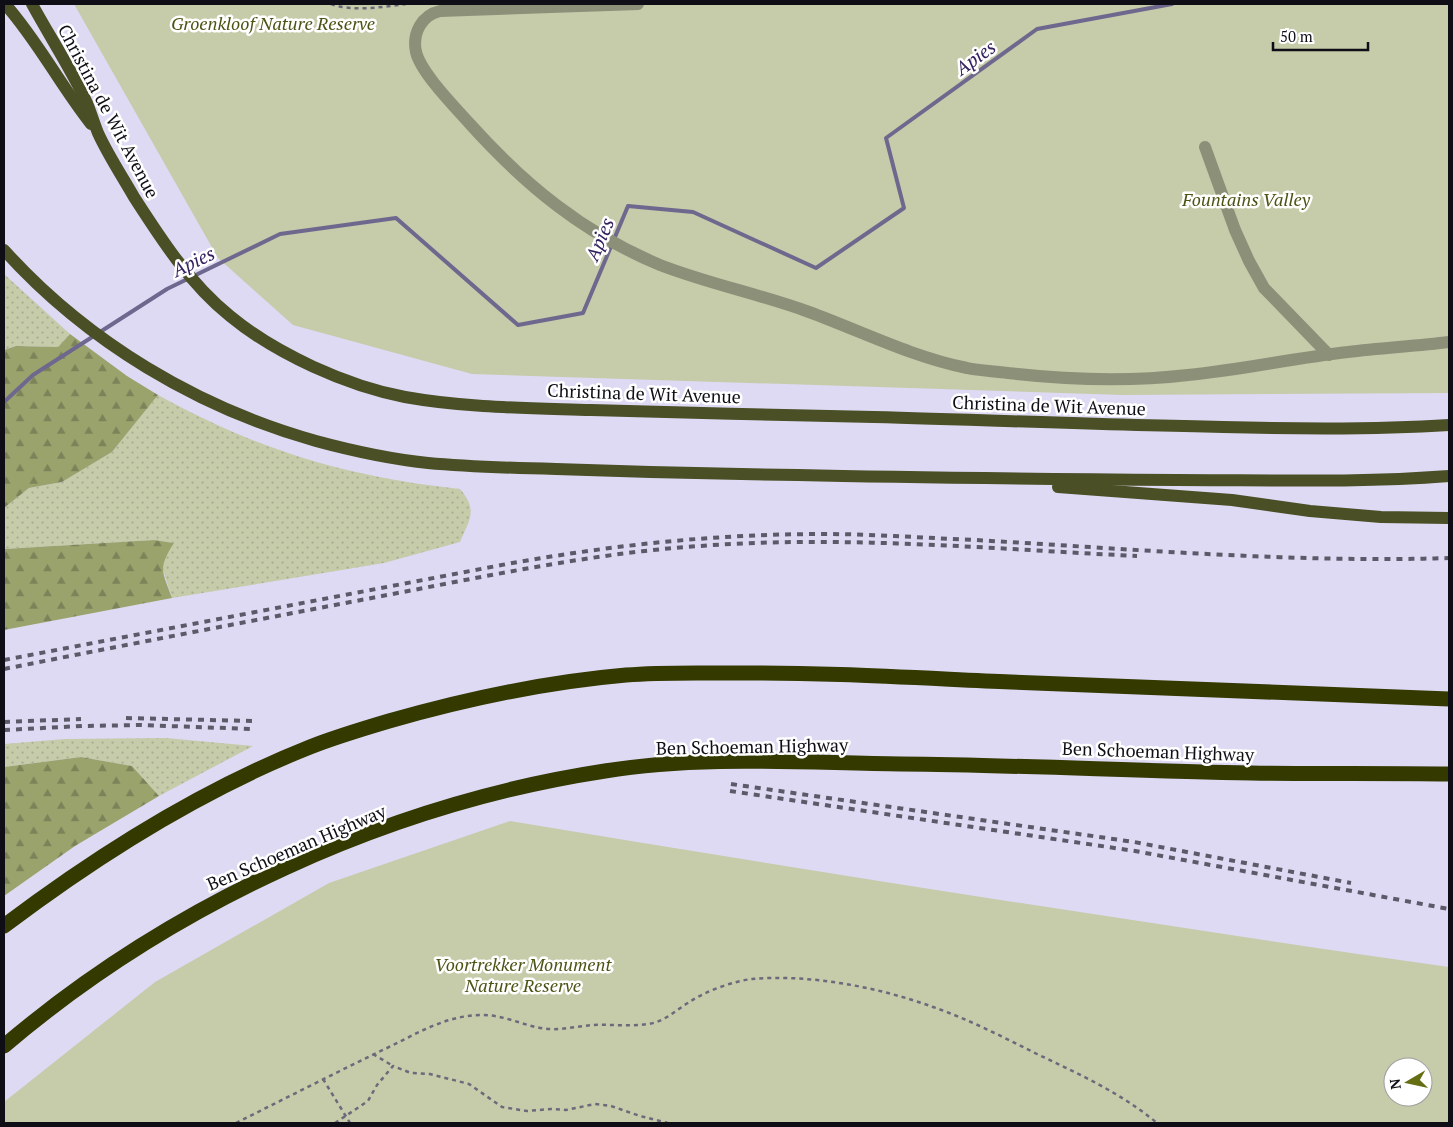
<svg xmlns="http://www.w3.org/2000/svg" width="1453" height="1127" viewBox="0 0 1453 1127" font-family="'PT Serif',serif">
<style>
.grass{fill:url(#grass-dots)}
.forest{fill:url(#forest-firs)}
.park{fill:#c6cbaa;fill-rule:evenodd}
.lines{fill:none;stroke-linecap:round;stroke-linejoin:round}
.stream{stroke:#6e688e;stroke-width:4}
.path{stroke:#6c6a7a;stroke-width:2.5;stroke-dasharray:4 4;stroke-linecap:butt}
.minor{stroke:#8c9079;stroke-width:12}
.major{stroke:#4a4f25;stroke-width:12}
.highway{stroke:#343900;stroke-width:15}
.rail{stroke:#5c5a69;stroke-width:4;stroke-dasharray:6 6;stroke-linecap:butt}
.labels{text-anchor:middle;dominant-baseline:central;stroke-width:5;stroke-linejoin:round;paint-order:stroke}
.park-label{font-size:18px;font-style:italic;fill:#4d5314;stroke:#fff}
.street-label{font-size:18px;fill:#0f0e16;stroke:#fff}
.water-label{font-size:19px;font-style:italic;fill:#33215f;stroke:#fff}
</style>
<defs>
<pattern id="grass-dots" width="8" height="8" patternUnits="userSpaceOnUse" patternTransform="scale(1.25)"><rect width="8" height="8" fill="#c6cbaa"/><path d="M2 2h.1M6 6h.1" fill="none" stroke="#a9ad92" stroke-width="1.8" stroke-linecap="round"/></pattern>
<pattern id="forest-firs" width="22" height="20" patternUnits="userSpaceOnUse" patternTransform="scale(1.25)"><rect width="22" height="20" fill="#9ba36d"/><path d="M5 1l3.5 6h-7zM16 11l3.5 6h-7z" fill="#7d8359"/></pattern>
</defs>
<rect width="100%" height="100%" fill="#dedaf4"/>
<g class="grass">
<polygon points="4,274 70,334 58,347 16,346 4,350"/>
<path d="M158,395C258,450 346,477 460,489C478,510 470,519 460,542L384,563L172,598L163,570L164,558L173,543L154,540L4,549V508L29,488L62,482L112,452Z"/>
<polygon points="166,738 253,746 159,796 132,766 81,757 4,767 4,744 65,739"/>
</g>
<g class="forest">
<polygon points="70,334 127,376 158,395 112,452 62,482 29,488 4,508 4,350 16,346 58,347"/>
<path d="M154,540L174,543C157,569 163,572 172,598L4,630V549Z"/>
<polygon points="81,757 132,766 159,796 75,846 4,896 4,767"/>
</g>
<g class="park">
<polygon points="74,4 1449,4 1449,393 1123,395 472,374 293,325 218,258"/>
<path d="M510,821C823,873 1135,922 1449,967V1123H4V1102L155,982L329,883ZM1393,1067H1423V1097H1393Z"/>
</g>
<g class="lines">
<polyline class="stream" points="4,402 33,375 167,289 280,234 396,218 518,325 583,313 628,206 693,212 816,268 904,208 886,138 1037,29 1172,4"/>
<g class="path">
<path d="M331,4C354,12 381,7 406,4"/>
<polyline points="373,1054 393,1066"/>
<polyline points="323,1079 350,1123"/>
<path d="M236,1123C286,1098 337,1072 387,1048C418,1033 445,1016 480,1015C504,1014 525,1027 548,1029C563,1030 578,1026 593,1025C611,1024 630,1027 648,1024C665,1022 677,1009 691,1001C706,991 734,981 752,979C810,974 878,987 933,1007C968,1019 1003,1037 1037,1054C1079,1074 1121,1093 1157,1123"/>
<polyline points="335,1123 368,1101 377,1085 393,1066 411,1073 430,1074 469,1084 502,1107 527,1111 551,1109 566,1110 595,1104 611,1106 640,1116 668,1123"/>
</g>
<g class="minor">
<path d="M638,4L440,11C422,15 412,33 416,52C421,73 455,107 470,124C525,185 583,233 660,265C709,284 760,294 809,312C861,331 912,357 967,368C980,371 995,371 1008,373C1068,380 1128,382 1188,375C1241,370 1294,358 1348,352C1381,348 1416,346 1449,342"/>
<polyline points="1205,147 1235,230 1249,261 1264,288 1329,355"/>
</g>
<g class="major">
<path d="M5,4C38,41 60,85 91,124"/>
<path d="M32,4C50,37 71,69 87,103C91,113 94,123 98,133C108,155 122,176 134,197C161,239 190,284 230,316C276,354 347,386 405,397C466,408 529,408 591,410C685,413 780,415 874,417C990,420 1106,425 1223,427C1298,429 1374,430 1449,425"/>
<path d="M4,250C87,342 198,408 316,441C353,451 390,459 428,463C470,467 513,468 556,469C637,472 718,474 798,475C925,478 1051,479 1177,480C1268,480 1358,483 1449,476"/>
<polyline points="1058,487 1232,500 1310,511 1381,517 1449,518"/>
</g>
<g class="highway">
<path d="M4,926C98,855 199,791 310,747C335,737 362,729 389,721C466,699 545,682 626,675C661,672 696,673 731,673C825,672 918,678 1011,682C1157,689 1303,694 1449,699"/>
<path d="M4,1046C171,904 388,804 605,771C703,755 803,763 901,764C1018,765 1135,771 1251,773C1317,774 1383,773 1449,774"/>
</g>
<g class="rail">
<path d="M4,660L507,564C613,545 715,534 823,534C874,534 924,538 975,540C1133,549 1291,563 1449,558"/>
<path d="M4,669C130,644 256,620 382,596C488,576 593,553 700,546C846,535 992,549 1137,556"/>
<polyline points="126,718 252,721"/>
<polyline points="4,722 81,719"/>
<polyline points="4,730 82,726 140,725 252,729"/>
<polyline points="731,784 1134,842 1351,883"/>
<polyline points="730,791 1135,851 1449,909"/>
</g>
</g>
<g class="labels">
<g class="park-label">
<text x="273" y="23">Groenkloof Nature Reserve</text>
<text x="1246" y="199">Fountains Valley</text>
<text x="523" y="964">Voortrekker Monument<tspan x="523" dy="21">Nature Reserve</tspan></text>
</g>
<g class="street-label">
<text transform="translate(109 111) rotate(62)">Christina de Wit Avenue</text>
<text transform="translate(644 393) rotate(2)">Christina de Wit Avenue</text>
<text transform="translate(1049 405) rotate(2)">Christina de Wit Avenue</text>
<text transform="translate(752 746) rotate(-1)">Ben Schoeman Highway</text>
<text transform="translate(1158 751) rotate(2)">Ben Schoeman Highway</text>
<text transform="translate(296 847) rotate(-23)">Ben Schoeman Highway</text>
</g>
<g class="water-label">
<text transform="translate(975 57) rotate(-36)">Apies</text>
<text transform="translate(599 239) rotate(-67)">Apies</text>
<text transform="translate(193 261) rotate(-26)">Apies</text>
</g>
</g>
<rect width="1453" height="1127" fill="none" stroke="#0f0e16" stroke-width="10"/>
<g transform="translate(1408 1082) rotate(261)"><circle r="24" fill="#ffffff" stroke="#9f9fa2"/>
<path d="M0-4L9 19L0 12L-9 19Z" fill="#666e14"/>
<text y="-8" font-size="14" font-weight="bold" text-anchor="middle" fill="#0f0e16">N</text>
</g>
<path d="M1273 42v8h95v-8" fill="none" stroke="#0f0e16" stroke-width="2.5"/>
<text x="1280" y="42" font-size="15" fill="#0f0e16" stroke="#ffffff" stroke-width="4" paint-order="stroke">50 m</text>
</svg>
